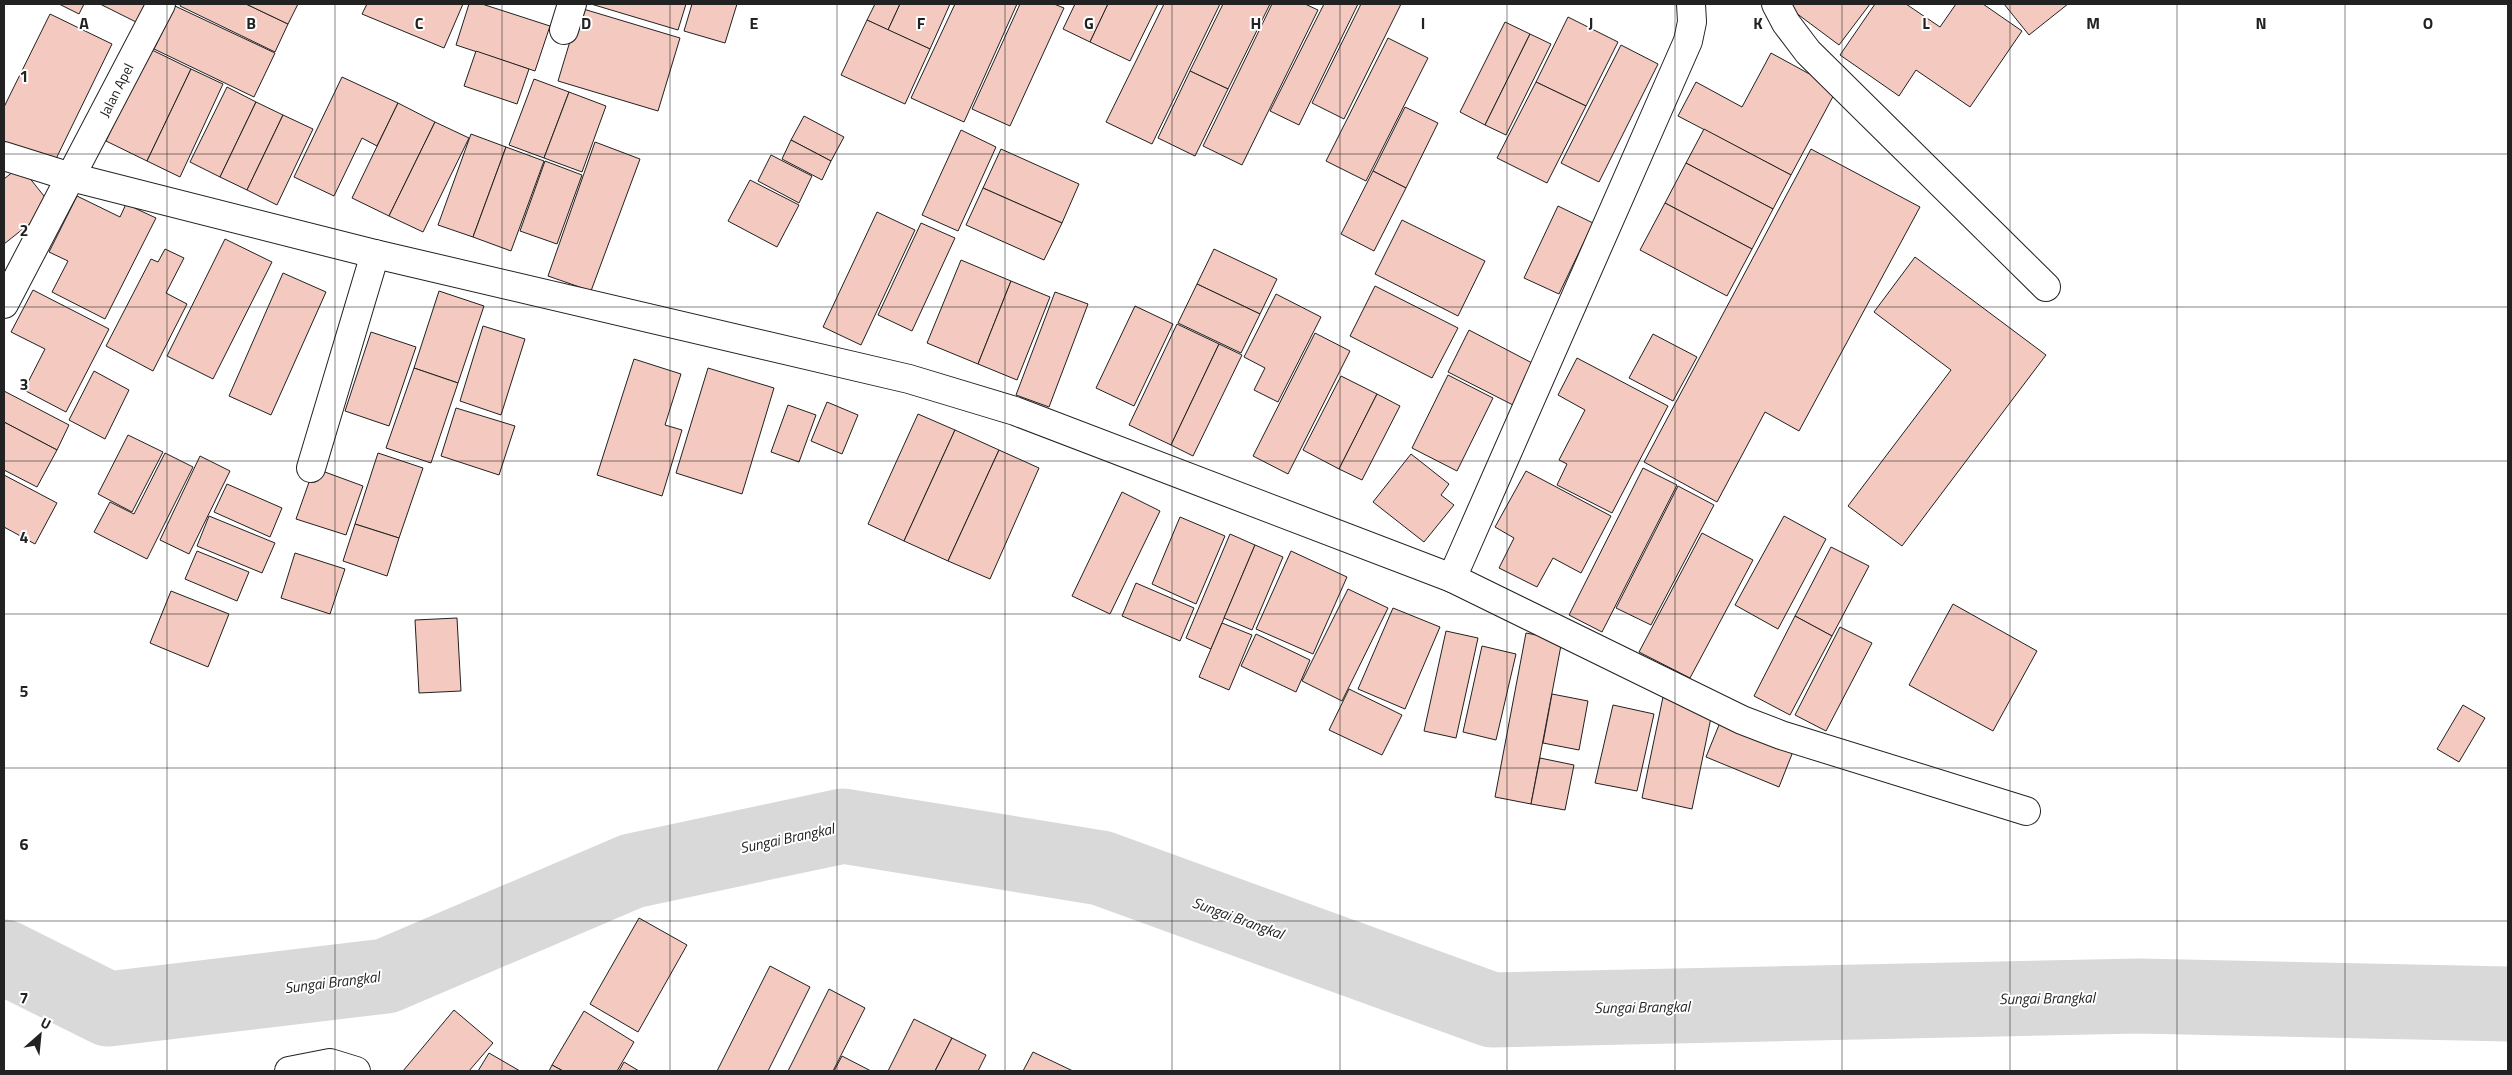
<svg xmlns="http://www.w3.org/2000/svg" width="2512" height="1075" viewBox="0 0 2512 1075" font-family="'Titillium Web',sans-serif">
<style>
.lines{fill:none;stroke-linecap:round;stroke-linejoin:round}
.river{stroke:#d9d9d9;stroke-width:75}
.building{fill:#f3c9c0;stroke:#222}
.minor-casing{stroke:#222;stroke-width:30}
.minor{stroke:#fff;stroke-width:28}
.grid{fill:none;stroke:#222;stroke-width:1;stroke-opacity:0.55}
.labels{text-anchor:middle;dominant-baseline:central;stroke-width:4;stroke-linejoin:round;paint-order:stroke}
.street-label{font-size:14px;fill:#222;stroke:#fff}
.water-label{font-size:15px;font-style:italic;fill:#222;stroke:#fff}
.grid-label{font-size:16px;text-anchor:middle;font-weight:bold;fill:#222;stroke:#fff;stroke-width:4;stroke-linejoin:round;paint-order:stroke}
</style>
<rect width="100%" height="100%" fill="#fff"/>
<g class="lines">
<polyline class="river" points="4,957 108,1009 386,976 632,871 843,826 1101,868 1492,1010 2138,996 2508,1004"/>
</g>
<g class="building">
<polygon points="59,4 84,4 79,14"/>
<polygon points="100,4 146,4 136,22"/>
<polygon points="181,4 246,4 288,24 275,52 180,6"/>
<polygon points="246,4 298,4 288,24"/>
<polygon points="367,4 463,4 444,48 362,14"/>
<polygon points="469,4 482,4 550,26 535,71 456,45"/>
<polygon points="591,4 686,4 678,30"/>
<polygon points="692,4 737,4 725,43 684,31"/>
<polygon points="875,4 900,4 888,30 867,20"/>
<polygon points="900,4 950,4 930,49 888,30"/>
<polygon points="955,4 1017,4 964,122 911,98"/>
<polygon points="1020,4 1054,4 1064,8 1010,126 972,109"/>
<polygon points="1075,4 1108,4 1090,42 1063,29"/>
<polygon points="1108,4 1158,4 1130,61 1090,42"/>
<polygon points="1164,4 1220,4 1152,144 1106,122"/>
<polygon points="1223,4 1270,4 1228,89 1190,71"/>
<polygon points="1272,4 1305,4 1318,10 1242,165 1203,146"/>
<polygon points="1324,4 1358,4 1299,125 1270,111"/>
<polygon points="1361,4 1401,4 1344,119 1312,103"/>
<polygon points="1784,4 1870,4 1839,45"/>
<polygon points="1875,4 1906,4 1940,27 1956,4 1983,4 2022,31 1970,107 1916,70 1899,96 1840,55"/>
<polygon points="2004,4 2068,4 2029,35"/>
<polygon points="175,6 275,53 254,97 154,49"/>
<polygon points="580,8 680,38 658,111 558,81"/>
<polygon points="50,14 112,44 53,165 4,141 4,107"/>
<polygon points="1568,17 1618,42 1586,106 1536,82"/>
<polygon points="867,20 930,49 905,104 841,75"/>
<polygon points="1505,22 1530,34 1485,125 1460,112"/>
<polygon points="1530,34 1551,44 1506,135 1485,125"/>
<polygon points="1388,38 1428,58 1366,181 1326,161"/>
<polygon points="1621,45 1658,64 1599,182 1561,163"/>
<polygon points="150,49 191,69 147,161 106,141"/>
<polygon points="476,51 529,69 517,104 464,86"/>
<polygon points="1771,53 1837,89 1791,175 1678,116 1696,82 1742,107"/>
<polygon points="191,69 223,84 180,177 147,161"/>
<polygon points="1190,71 1228,89 1195,156 1158,138"/>
<polygon points="342,77 398,103 377,146 362,138 334,196 294,177"/>
<polygon points="534,79 569,92 544,158 509,145"/>
<polygon points="1536,82 1586,106 1547,183 1497,158"/>
<polygon points="227,87 256,102 220,177 190,162"/>
<polygon points="569,92 606,106 582,172 544,158"/>
<polygon points="256,102 283,115 247,190 220,177"/>
<polygon points="398,103 435,122 389,216 352,198"/>
<polygon points="1405,107 1438,123 1406,188 1373,171"/>
<polygon points="283,115 313,129 277,205 247,190"/>
<polygon points="804,116 844,137 831,161 791,140"/>
<polygon points="435,122 469,138 423,232 389,216"/>
<polygon points="1704,129 1791,175 1773,209 1686,163"/>
<polygon points="961,130 996,147 958,231 922,215"/>
<polygon points="471,134 506,147 473,237 438,225"/>
<polygon points="791,140 831,161 822,180 782,159"/>
<polygon points="595,142 640,159 591,291 548,276"/>
<polygon points="506,147 544,161 511,251 473,237"/>
<polygon points="1001,149 1079,184 1062,223 983,188"/>
<polygon points="1811,149 1920,207 1799,431 1765,412 1717,502 1644,462"/>
<polygon points="771,155 812,176 799,203 758,181"/>
<polygon points="545,161 582,175 557,244 520,231"/>
<polygon points="1686,163 1773,209 1752,249 1665,203"/>
<polygon points="20,166 52,206 4,244 4,179"/>
<polygon points="1373,171 1406,188 1374,251 1341,234"/>
<polygon points="750,180 799,205 777,247 728,221"/>
<polygon points="983,188 1062,223 1044,260 966,225"/>
<polygon points="77,196 120,217 126,204 156,218 105,319 52,292 68,261 49,252"/>
<polygon points="1665,203 1752,249 1727,296 1640,250"/>
<polygon points="1558,206 1593,223 1559,294 1524,278"/>
<polygon points="877,212 915,230 861,345 823,327"/>
<polygon points="1402,220 1485,261 1458,316 1375,274"/>
<polygon points="921,223 955,238 912,331 878,315"/>
<polygon points="225,239 272,262 213,379 167,356"/>
<polygon points="165,249 184,258 166,293 187,304 153,371 106,346 151,259 158,262"/>
<polygon points="1214,249 1277,279 1260,314 1197,284"/>
<polygon points="1915,257 2046,355 1902,546 1848,506 1951,370 1874,312"/>
<polygon points="961,260 1011,281 978,364 927,343"/>
<polygon points="283,273 326,292 271,415 229,396"/>
<polygon points="1011,281 1050,297 1017,380 978,364"/>
<polygon points="1197,284 1260,314 1241,353 1178,323"/>
<polygon points="1375,286 1458,328 1432,378 1350,336"/>
<polygon points="33,290 109,329 66,412 24,390 45,349 11,332"/>
<polygon points="439,291 484,306 458,383 414,368"/>
<polygon points="1055,292 1088,304 1049,407 1016,395"/>
<polygon points="1276,294 1321,317 1278,402 1254,390 1265,368 1244,357"/>
<polygon points="1135,306 1173,324 1134,406 1096,388"/>
<polygon points="1177,324 1219,344 1171,445 1129,425"/>
<polygon points="483,326 525,339 501,415 460,401"/>
<polygon points="1469,330 1534,364 1513,405 1448,372"/>
<polygon points="371,332 416,347 389,426 345,411"/>
<polygon points="1315,333 1350,351 1288,474 1253,456"/>
<polygon points="1653,334 1697,357 1673,401 1629,378"/>
<polygon points="1219,344 1242,355 1193,456 1171,445"/>
<polygon points="1577,358 1668,406 1612,513 1557,485 1567,464 1559,460 1585,410 1558,395"/>
<polygon points="634,359 681,374 665,425 682,430 662,496 597,475"/>
<polygon points="414,368 458,383 431,463 386,448"/>
<polygon points="708,368 774,388 742,494 676,473"/>
<polygon points="94,371 129,390 105,439 69,420"/>
<polygon points="1448,375 1493,398 1457,471 1412,448"/>
<polygon points="1341,376 1377,394 1339,469 1303,450"/>
<polygon points="4,391 69,425 57,450 4,422"/>
<polygon points="1377,394 1400,406 1362,480 1339,469"/>
<polygon points="827,402 858,415 842,454 811,441"/>
<polygon points="788,405 816,415 799,462 771,452"/>
<polygon points="456,408 515,426 499,475 441,456"/>
<polygon points="918,414 955,430 904,541 868,524"/>
<polygon points="4,422 57,450 37,487 4,470"/>
<polygon points="955,430 999,450 948,561 904,541"/>
<polygon points="128,435 163,452 132,512 98,494"/>
<polygon points="999,450 1039,468 990,579 948,561"/>
<polygon points="165,453 193,467 147,559 94,532 110,502 134,514"/>
<polygon points="378,453 423,468 399,538 355,524"/>
<polygon points="1411,454 1449,484 1441,495 1454,505 1424,542 1373,502"/>
<polygon points="200,456 230,471 189,554 160,540"/>
<polygon points="314,468 363,486 346,535 296,519"/>
<polygon points="1643,468 1677,485 1602,632 1569,615"/>
<polygon points="1526,471 1611,516 1581,573 1553,558 1537,587 1499,568 1514,538 1495,527"/>
<polygon points="4,475 57,503 35,544 4,527"/>
<polygon points="227,484 282,508 270,537 214,512"/>
<polygon points="1678,486 1714,505 1651,625 1616,608"/>
<polygon points="1122,492 1160,511 1110,614 1072,596"/>
<polygon points="209,516 275,543 262,573 197,546"/>
<polygon points="1784,516 1826,539 1778,629 1735,605"/>
<polygon points="1180,517 1225,536 1196,604 1152,584"/>
<polygon points="355,524 399,538 387,576 343,561"/>
<polygon points="1702,533 1753,560 1690,678 1639,652"/>
<polygon points="1230,534 1255,545 1211,649 1186,638"/>
<polygon points="1255,545 1283,557 1252,630 1224,618"/>
<polygon points="1831,547 1869,566 1832,636 1795,616"/>
<polygon points="197,551 249,572 237,601 185,579"/>
<polygon points="1291,551 1347,577 1313,654 1256,629"/>
<polygon points="295,553 345,569 330,614 281,598"/>
<polygon points="1136,583 1194,608 1180,641 1122,616"/>
<polygon points="1348,589 1388,608 1342,701 1302,681"/>
<polygon points="171,591 229,614 208,667 150,643"/>
<polygon points="1953,604 2037,651 1993,731 1909,685"/>
<polygon points="1393,608 1440,627 1405,709 1358,689"/>
<polygon points="1795,616 1832,636 1790,715 1754,696"/>
<polygon points="457,618 461,691 419,693 415,620"/>
<polygon points="1222,623 1252,635 1229,690 1199,677"/>
<polygon points="1840,627 1872,643 1826,731 1795,715"/>
<polygon points="1446,631 1478,638 1456,738 1424,731"/>
<polygon points="1526,633 1562,640 1531,804 1495,797"/>
<polygon points="1256,634 1310,660 1296,692 1241,666"/>
<polygon points="1482,646 1516,654 1496,740 1463,732"/>
<polygon points="1349,689 1402,715 1382,755 1329,730"/>
<polygon points="1552,694 1588,701 1579,750 1543,743"/>
<polygon points="1663,697 1713,708 1692,809 1642,798"/>
<polygon points="1613,705 1654,714 1637,791 1595,783"/>
<polygon points="2463,705 2485,718 2459,762 2437,749"/>
<polygon points="1721,720 1794,749 1779,787 1706,757"/>
<polygon points="1540,758 1574,765 1565,810 1531,804"/>
<polygon points="639,918 687,945 638,1032 590,1004"/>
<polygon points="770,966 810,987 768,1071 717,1071"/>
<polygon points="829,989 865,1008 833,1071 788,1071"/>
<polygon points="454,1010 493,1043 469,1071 403,1071"/>
<polygon points="584,1011 634,1042 617,1071 563,1071 552,1065"/>
<polygon points="914,1019 952,1038 935,1071 888,1071"/>
<polygon points="952,1038 986,1055 978,1071 935,1071"/>
<polygon points="1033,1052 1073,1071 1023,1071"/>
<polygon points="489,1053 520,1071 478,1071"/>
<polygon points="842,1056 871,1071 834,1071"/>
<polygon points="624,1062 639,1071 619,1071"/>
<polygon points="552,1065 563,1071 549,1071"/>
</g>
<g class="lines">
<defs>
<g id="minor">
<polyline points="1776,4 1786,23 1808,52 2046,287"/>
<polyline points="564,30 572,4"/>
<polyline points="4,156 71,177 375,254 909,379 1015,411 1452,578 1742,720 1781,735 2026,811"/>
<polyline points="4,304 161,4"/>
<polyline points="311,468 375,254"/>
<polyline points="1452,578 1688,41 1692,22 1691,4"/>
<polyline points="289,1071 330,1063 356,1071"/>
</g>
</defs>
<use href="#minor" class="minor-casing"/>
<use href="#minor" class="minor"/>
</g>
<path class="grid" d="M167,4V1071M335,4V1071M502,4V1071M670,4V1071M837,4V1071M1005,4V1071M1172,4V1071M1340,4V1071M1507,4V1071M1675,4V1071M1842,4V1071M2010,4V1071M2177,4V1071M2345,4V1071M4,154H2508M4,307H2508M4,461H2508M4,614H2508M4,768H2508M4,921H2508"/>
<g class="labels">
<g class="street-label">
<text transform="translate(116 90) rotate(-63)">Jalan Apel</text>
</g>
<g class="water-label">
<text transform="translate(787 838) rotate(-12)">Sungai Brangkal</text>
<text transform="translate(1238 918) rotate(20)">Sungai Brangkal</text>
<text transform="translate(332 982) rotate(-7)">Sungai Brangkal</text>
<text transform="translate(2047 998) rotate(-1)">Sungai Brangkal</text>
<text transform="translate(1642 1007) rotate(-1)">Sungai Brangkal</text>
</g>
</g>
<g class="grid-label">
<text x="84" y="29">A</text>
<text x="251" y="29">B</text>
<text x="419" y="29">C</text>
<text x="586" y="29">D</text>
<text x="754" y="29">E</text>
<text x="921" y="29">F</text>
<text x="1089" y="29">G</text>
<text x="1256" y="29">H</text>
<text x="1423" y="29">I</text>
<text x="1591" y="29">J</text>
<text x="1758" y="29">K</text>
<text x="1926" y="29">L</text>
<text x="2093" y="29">M</text>
<text x="2261" y="29">N</text>
<text x="2428" y="29">O</text>
<text x="24" y="82">1</text>
<text x="24" y="236">2</text>
<text x="24" y="390">3</text>
<text x="24" y="543">4</text>
<text x="24" y="697">5</text>
<text x="24" y="850">6</text>
<text x="24" y="1004">7</text>
</g>
<rect width="2512" height="1075" fill="none" stroke="#222222" stroke-width="10"/>
<g transform="translate(40 1035) rotate(27)" stroke="#ffffff" stroke-width="4" paint-order="stroke">
<path d="M0-4L9 19L0 12L-9 19Z" fill="#222222"/>
<text y="-8" font-size="14" font-weight="bold" text-anchor="middle" fill="#222222">U</text>
</g>
</svg>
